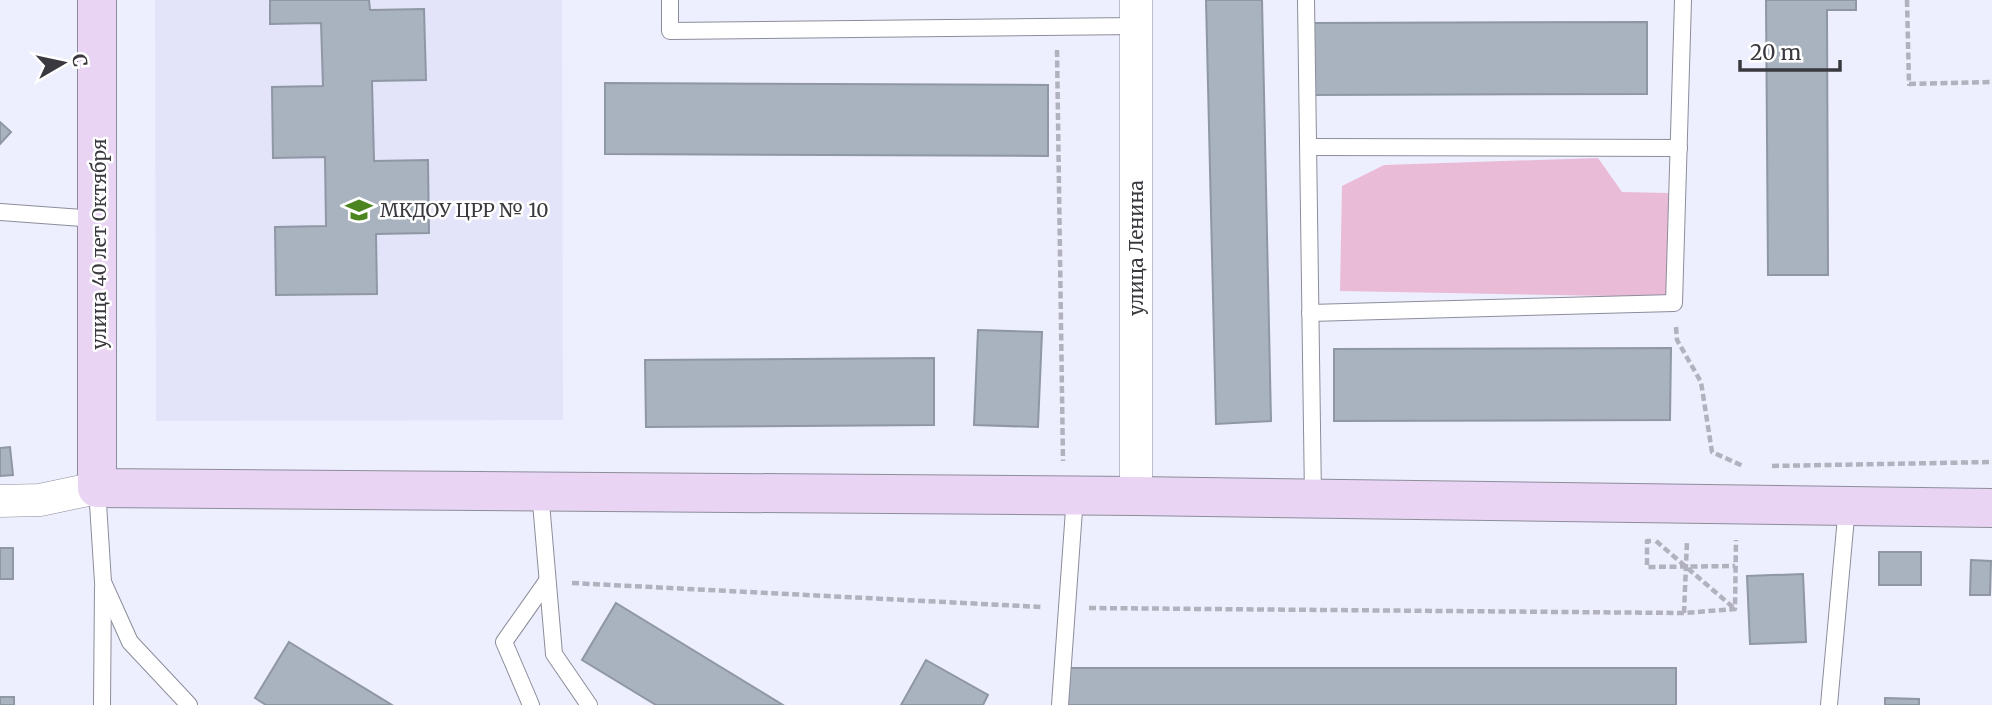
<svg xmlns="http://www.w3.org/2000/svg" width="1992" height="705" viewBox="0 0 1992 705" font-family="Merriweather,serif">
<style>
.built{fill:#e3e4fa}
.green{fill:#e9bbd6}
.building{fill:#a9b3bf;stroke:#8e97a3;stroke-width:2}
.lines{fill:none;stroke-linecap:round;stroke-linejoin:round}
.lane-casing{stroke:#8c8d9b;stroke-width:18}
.street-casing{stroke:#8c8d9b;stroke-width:33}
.secondary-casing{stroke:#8c8d9b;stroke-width:40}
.path{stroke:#b1b2be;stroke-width:4.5;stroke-dasharray:7 3.5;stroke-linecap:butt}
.lane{stroke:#fff;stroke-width:16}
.street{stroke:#fff;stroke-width:32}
.secondary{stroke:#e9d4f4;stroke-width:38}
.labels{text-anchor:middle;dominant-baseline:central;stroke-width:5;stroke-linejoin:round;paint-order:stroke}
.poi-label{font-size:19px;fill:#39393f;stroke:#fff;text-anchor:start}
.street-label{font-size:19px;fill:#39393f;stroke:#fff}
</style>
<rect width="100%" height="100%" fill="#eeeffe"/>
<polygon class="built" points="155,0 562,0 563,420 156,421"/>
<polygon class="green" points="1598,158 1622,192 1669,193 1667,297 1340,291 1342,186 1384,165"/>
<g class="building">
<polygon points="270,0 369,0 370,10 424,9 426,80 372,81 374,161 428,160 429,233 376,234 377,294 276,295 275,227 326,226 325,157 273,158 272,87 323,86 321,23 270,24"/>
<polygon points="1206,0 1262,0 1271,421 1216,424"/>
<polygon points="1766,0 1856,0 1856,10 1827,10 1828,275 1768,275"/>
<polygon points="1647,22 1647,94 1311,95 1311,23"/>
<polygon points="605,83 1048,85 1048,156 605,154"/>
<polygon points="0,122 11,132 0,144"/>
<polygon points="978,330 1042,332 1038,427 974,425"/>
<polygon points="1671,348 1670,420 1334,421 1334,349"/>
<polygon points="934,358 934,425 646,427 645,360"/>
<polygon points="10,447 13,475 0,476 0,448"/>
<rect x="0" y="548" width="13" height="31"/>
<rect x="1879" y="552" width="42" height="33"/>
<polygon points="1971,560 1991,561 1990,595 1970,595"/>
<polygon points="1803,574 1806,642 1750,644 1747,576"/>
<polygon points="616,603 783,705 656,705 582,660"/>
<polygon points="289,642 392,705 266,705 255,698"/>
<polygon points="926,660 988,695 983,705 901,705"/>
<rect x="1067" y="668" width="609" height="37"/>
<rect x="0" y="697" width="14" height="8"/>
<polygon points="1885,698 1919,699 1919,705 1885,705"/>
</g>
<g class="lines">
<defs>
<g id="lane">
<polyline points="670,0 670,31 1136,26"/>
<polyline points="1306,0 1313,498"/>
<polyline points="1310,147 1679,148"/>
<polyline points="0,212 96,219"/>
<polyline points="1310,313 1674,303 1683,0"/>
<polyline points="97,488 103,582 130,642 189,705"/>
<polyline points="540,491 554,654 589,705"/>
<polyline points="102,705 103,587"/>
<polyline points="531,705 504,642 547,581"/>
<polyline points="1060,705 1075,496"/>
<polyline points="1829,705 1847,506"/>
</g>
<g id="street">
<polyline points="1136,0 1136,496"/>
<polyline points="0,501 40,500 97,488"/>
</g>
<polyline id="secondary" points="97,0 97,488 1136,496 1992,508"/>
</defs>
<use href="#lane" class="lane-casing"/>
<use href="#street" class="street-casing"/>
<use href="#secondary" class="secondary-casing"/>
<g class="path">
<polyline points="1907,0 1909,84 1992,82"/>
<polyline points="1057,50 1063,461"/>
<polyline points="1676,327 1677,340 1701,382 1712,452 1743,466"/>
<polyline points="1772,466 1992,462"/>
<polyline points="1651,541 1647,541 1647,567 1735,566"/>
<polyline points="1656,541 1735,609"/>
<polyline points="572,583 1042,607"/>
<polyline points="1089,608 1684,613 1735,609 1736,540"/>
<polyline points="1684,613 1687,541"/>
</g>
<use href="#lane" class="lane"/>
<use href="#street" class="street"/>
<use href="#secondary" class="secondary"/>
</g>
<defs>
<symbol id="school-bare" viewBox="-9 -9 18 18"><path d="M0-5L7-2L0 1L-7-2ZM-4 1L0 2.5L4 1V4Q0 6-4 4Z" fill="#4c851f" stroke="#fff" stroke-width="2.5" paint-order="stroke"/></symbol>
</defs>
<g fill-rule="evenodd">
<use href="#school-bare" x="340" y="191" width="38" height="38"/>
</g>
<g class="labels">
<g class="poi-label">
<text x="380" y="210">МКДОУ ЦРР № 10</text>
</g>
<g class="street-label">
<text transform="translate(99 244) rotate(-90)">улица 40 лет Октября</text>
<text transform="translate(1136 248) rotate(-90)">улица Ленина</text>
</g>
</g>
<g transform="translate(63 63) rotate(81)" stroke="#ffffff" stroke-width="5" paint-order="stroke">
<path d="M0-5L12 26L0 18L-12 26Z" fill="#39393f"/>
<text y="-10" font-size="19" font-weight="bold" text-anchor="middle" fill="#39393f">С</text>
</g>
<path d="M1740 60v10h100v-10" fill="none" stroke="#39393f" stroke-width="3.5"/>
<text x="1750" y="60" font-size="21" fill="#39393f" stroke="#ffffff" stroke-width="5" paint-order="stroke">20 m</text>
</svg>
